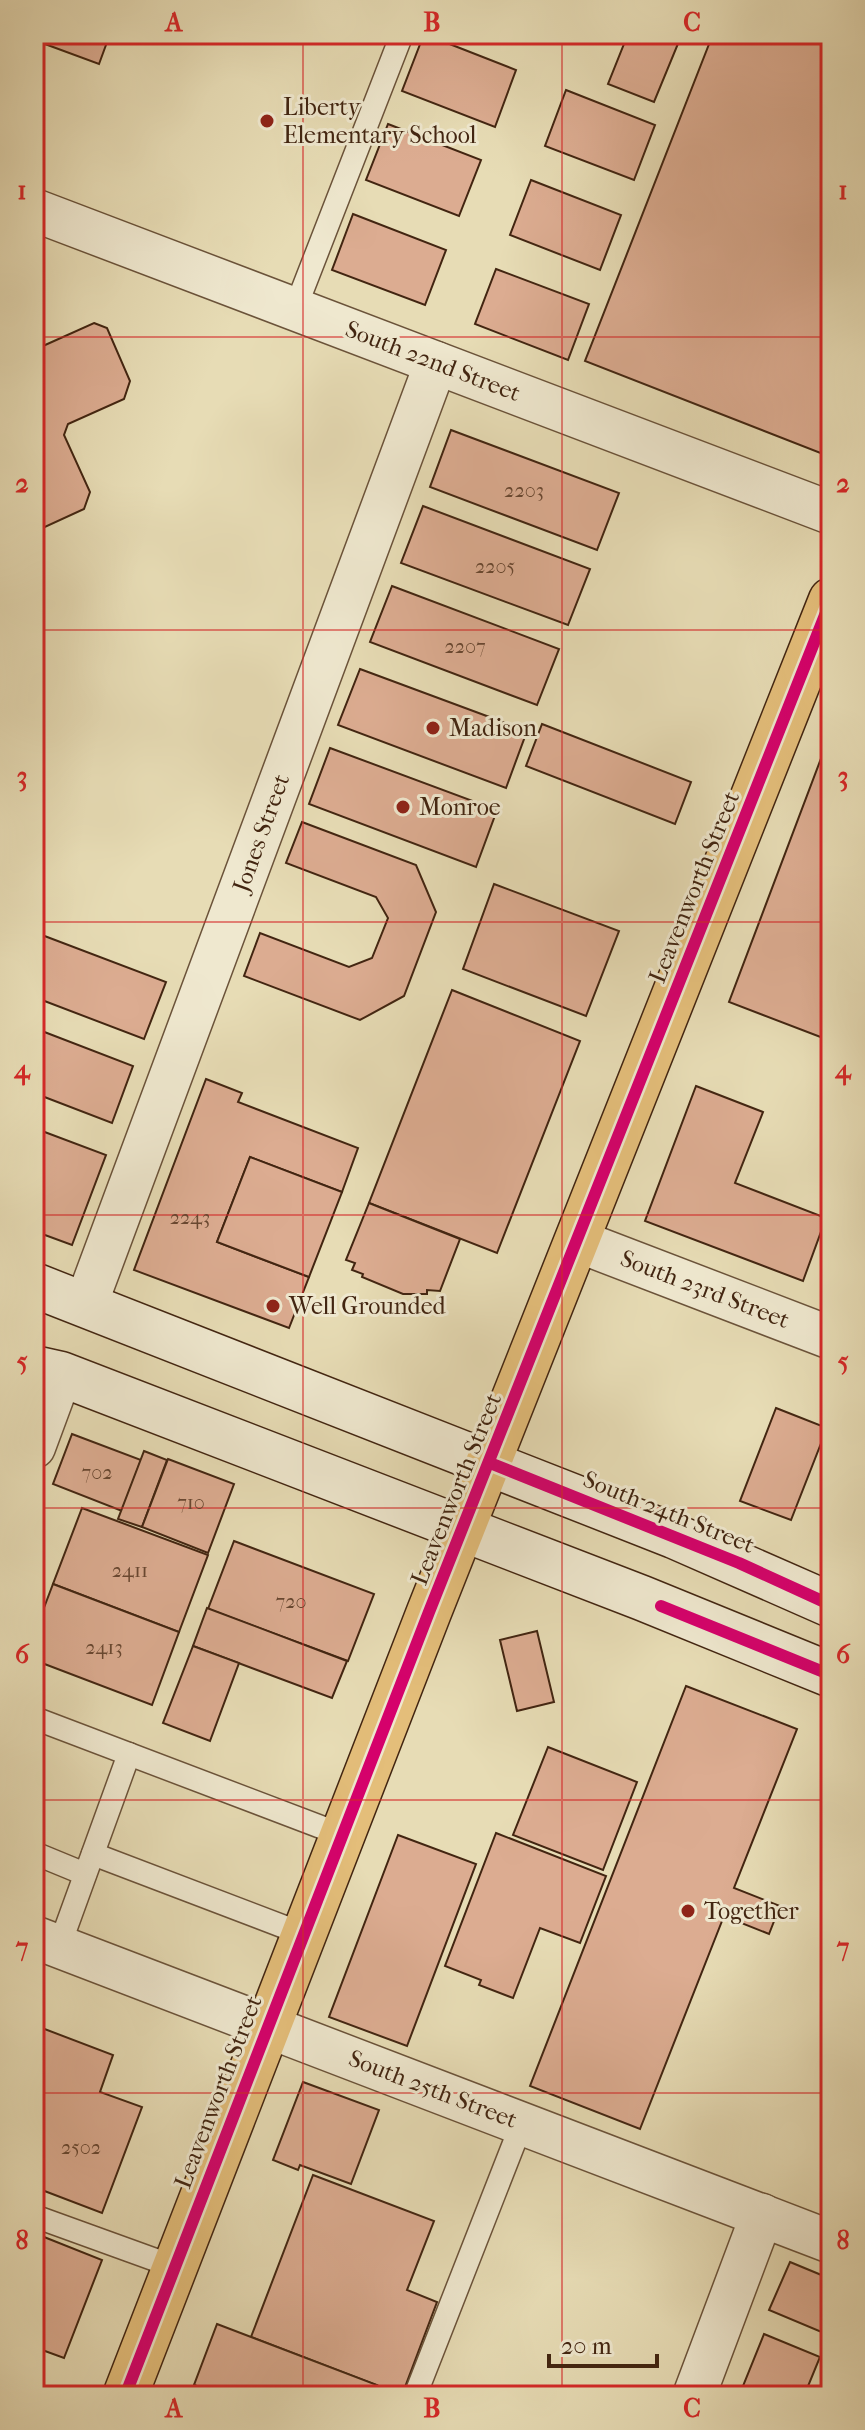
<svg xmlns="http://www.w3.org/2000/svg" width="865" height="2430" viewBox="0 0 865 2430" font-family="'IM FELL French Canon',serif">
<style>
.building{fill:#dcac91;stroke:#422511;stroke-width:2}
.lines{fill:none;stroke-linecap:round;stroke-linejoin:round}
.lane-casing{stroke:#6b533a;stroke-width:25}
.street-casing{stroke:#6b533a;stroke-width:45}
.secondary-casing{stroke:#422511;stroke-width:47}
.primary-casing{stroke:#422511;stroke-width:47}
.lane{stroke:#efe8cf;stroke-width:22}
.street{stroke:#efe8cf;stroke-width:42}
.secondary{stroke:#efe8cf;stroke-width:44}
.primary{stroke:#e4be7a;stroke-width:44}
.cycleway-casing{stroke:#efe8cf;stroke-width:17}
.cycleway{stroke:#d6006c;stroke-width:12}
.grid{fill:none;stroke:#d62828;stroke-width:2;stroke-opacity:0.55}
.poi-dot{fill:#8f2418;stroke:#efe8cf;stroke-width:3}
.labels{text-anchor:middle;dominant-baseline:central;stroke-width:6;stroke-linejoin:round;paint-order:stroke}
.number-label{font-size:20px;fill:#684731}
.poi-label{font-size:24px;fill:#422511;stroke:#efe8cf;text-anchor:start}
.street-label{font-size:24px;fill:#422511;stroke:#efe8cf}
.neatline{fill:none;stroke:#d62828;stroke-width:3}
.grid-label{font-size:26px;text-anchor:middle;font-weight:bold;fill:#d62828}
</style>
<rect width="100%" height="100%" fill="#e7dcb5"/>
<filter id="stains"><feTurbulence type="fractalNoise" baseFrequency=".0025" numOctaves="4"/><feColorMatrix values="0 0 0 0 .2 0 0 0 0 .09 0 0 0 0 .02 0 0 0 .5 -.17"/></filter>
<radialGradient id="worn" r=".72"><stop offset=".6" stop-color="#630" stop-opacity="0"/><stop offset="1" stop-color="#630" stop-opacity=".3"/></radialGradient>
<g class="building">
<polygon points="34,34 110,34 99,64 34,40"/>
<polygon points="424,34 516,70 495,127 402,91"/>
<polygon points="628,34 682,34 654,102 608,84"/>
<polygon points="713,34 831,34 831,435 823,454 585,361"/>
<polygon points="566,90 655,125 634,180 545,146"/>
<polygon points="388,124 481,160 459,216 366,180"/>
<polygon points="531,180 621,215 600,270 510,235"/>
<polygon points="353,214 446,250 425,305 332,270"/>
<polygon points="496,269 589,304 568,360 475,324"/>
<polygon points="94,323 107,328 130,381 124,399 68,424 64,435 90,492 84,509 34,532 34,350"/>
<polygon points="451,430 619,493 597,550 430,487"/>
<polygon points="423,506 590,569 568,625 401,563"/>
<polygon points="392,586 559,649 537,705 370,642"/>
<polygon points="360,669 527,731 506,788 338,725"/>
<polygon points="542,724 691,782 675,824 526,766"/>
<polygon points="831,732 831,1041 729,1002"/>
<polygon points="330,748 497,810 476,867 309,804"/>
<polygon points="302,822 416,865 436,912 404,996 360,1020 244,976 260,933 349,967 372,958 388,918 376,897 286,863"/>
<polygon points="494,884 619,931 586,1016 463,969"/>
<polygon points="34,932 166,982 144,1039 34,997"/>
<polygon points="452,990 580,1041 497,1253 369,1203"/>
<polygon points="34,1028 133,1066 112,1123 34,1093"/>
<polygon points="206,1079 242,1093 238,1102 358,1148 342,1192 250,1157 217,1242 309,1277 289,1328 134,1270"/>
<polygon points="696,1086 763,1112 735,1183 826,1218 803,1281 645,1221"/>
<polygon points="34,1128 106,1155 72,1245 34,1231"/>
<polygon points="250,1157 342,1192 309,1277 217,1242"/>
<polygon points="369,1203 460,1239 440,1291 427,1290 427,1294 403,1294 362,1277 363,1274 352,1270 355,1263 346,1260"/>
<polygon points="776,1408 827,1428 791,1520 740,1501"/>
<polygon points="72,1434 141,1460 122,1511 53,1484"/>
<polygon points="144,1451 167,1460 142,1527 118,1519"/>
<polygon points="168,1459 234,1484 208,1553 142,1527"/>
<polygon points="82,1508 208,1555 179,1632 53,1584"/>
<polygon points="234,1541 374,1594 348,1661 208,1609"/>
<polygon points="53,1584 179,1632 152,1705 34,1660 34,1634"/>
<polygon points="207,1608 347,1661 332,1698 193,1646"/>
<polygon points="537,1631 554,1702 517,1711 500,1640"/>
<polygon points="193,1646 239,1663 210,1741 163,1723"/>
<polygon points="686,1686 797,1729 734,1888 780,1906 769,1934 724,1916 640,2129 530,2086"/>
<polygon points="548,1747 637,1782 603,1870 513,1835"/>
<polygon points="496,1833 606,1876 580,1943 540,1928 513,1998 479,1985 481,1980 445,1966"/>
<polygon points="398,1835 476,1864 407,2046 329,2017"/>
<polygon points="34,2025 113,2055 100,2092 142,2107 102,2213 34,2187"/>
<polygon points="303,2082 379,2110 351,2184 300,2165 298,2170 273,2160"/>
<polygon points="313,2175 434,2221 407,2290 437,2302 402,2395 251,2337"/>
<polygon points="34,2233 102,2260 64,2358 34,2347"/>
<polygon points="790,2262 831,2279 831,2336 769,2310"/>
<polygon points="217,2324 377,2385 373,2396 222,2396 194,2385"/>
<polygon points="764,2334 820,2357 804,2396 739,2396"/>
<polygon points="194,2385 222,2396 190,2396"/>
</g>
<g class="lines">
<defs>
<g id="lane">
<polyline points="295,309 402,34"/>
<polyline points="34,1718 342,1835"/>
<polyline points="34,1853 85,1874"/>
<polyline points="93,1854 303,1934"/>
<polyline points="59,1947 129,1754"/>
<polyline points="34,2216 175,2267"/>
<polyline points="415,2396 522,2123"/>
</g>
<g id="street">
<polyline points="34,210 831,513"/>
<polyline points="578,1241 831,1338"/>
<polyline points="86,1304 436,363"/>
<polyline points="34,1447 61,1374"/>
<polyline points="34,1937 831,2242"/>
<polyline points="694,2396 762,2215"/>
</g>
<g id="secondary">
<polyline points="34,1285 674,1536 831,1605"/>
<polyline points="34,1368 61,1374 642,1598 831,1675"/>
</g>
<polyline id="primary" points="125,2396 429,1612 831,600"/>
</defs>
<use href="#lane" class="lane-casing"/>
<use href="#street" class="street-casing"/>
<use href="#secondary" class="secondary-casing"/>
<use href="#primary" class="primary-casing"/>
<use href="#lane" class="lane"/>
<use href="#street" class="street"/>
<use href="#secondary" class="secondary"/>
<use href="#primary" class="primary"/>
<defs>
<g id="cycleway">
<polyline points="490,1463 739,1563 831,1605"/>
<polyline points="661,1606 831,1675"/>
<polyline points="125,2396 429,1612 831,600"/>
</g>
</defs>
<use href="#cycleway" class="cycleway-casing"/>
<use href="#cycleway" class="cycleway"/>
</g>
<path class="grid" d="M303,34V2396M562,34V2396M34,337H831M34,630H831M34,922H831M34,1215H831M34,1508H831M34,1800H831M34,2093H831"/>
<g class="poi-dot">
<circle cx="267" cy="121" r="8"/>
<circle cx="433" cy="728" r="8"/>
<circle cx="403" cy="807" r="8"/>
<circle cx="273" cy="1306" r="8"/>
<circle cx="688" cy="1911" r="8"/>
</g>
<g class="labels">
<g class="number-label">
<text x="524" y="490">2203</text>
<text x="495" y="566">2205</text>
<text x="465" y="646">2207</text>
<text x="190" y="1217">2243</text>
<text x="97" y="1472">702</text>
<text x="191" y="1502">710</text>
<text x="130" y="1570">2411</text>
<text x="291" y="1601">720</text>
<text x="104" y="1647">2413</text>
<text x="81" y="2147">2502</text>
</g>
<g class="poi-label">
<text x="283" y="107">Liberty<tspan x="283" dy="28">Elementary School</tspan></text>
<text x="449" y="728">Madison</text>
<text x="419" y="807">Monroe</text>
<text x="289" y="1306">Well Grounded</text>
<text x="704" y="1911">Together</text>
</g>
<g class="street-label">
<text transform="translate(433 361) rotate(21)">South 22nd Street</text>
<text transform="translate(261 833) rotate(-70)">Jones Street</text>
<text transform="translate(694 887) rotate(-68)">Leavenworth Street</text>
<text transform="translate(705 1289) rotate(21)">South 23rd Street</text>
<text transform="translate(456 1489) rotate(-68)">Leavenworth Street</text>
<text transform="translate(669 1512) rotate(22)">South 24th Street</text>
<text transform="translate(433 2089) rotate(21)">South 25th Street</text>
<text transform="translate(218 2092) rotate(-69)">Leavenworth Street</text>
</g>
</g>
<rect width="865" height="2430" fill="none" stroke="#e7dcb5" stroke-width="88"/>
<path d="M549 2354v12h108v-12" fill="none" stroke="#422511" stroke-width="4"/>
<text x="561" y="2354" font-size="24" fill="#422511" stroke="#efe8cf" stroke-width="6" paint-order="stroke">20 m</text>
<rect x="44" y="44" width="777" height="2342" class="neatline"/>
<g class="grid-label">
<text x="174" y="31">A</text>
<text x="432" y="31">B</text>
<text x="692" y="31">C</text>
<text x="22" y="199">1</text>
<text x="843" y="199">1</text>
<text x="22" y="492">2</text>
<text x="843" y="492">2</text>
<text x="22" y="785">3</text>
<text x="843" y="785">3</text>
<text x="22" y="1078">4</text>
<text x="843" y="1078">4</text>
<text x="22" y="1370">5</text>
<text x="843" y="1370">5</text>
<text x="22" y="1663">6</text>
<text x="843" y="1663">6</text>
<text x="22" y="1956">7</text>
<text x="843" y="1956">7</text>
<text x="22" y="2249">8</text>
<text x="843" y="2249">8</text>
<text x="174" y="2417">A</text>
<text x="432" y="2417">B</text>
<text x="692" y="2417">C</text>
</g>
<rect width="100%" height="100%" filter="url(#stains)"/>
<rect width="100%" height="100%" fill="url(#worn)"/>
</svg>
